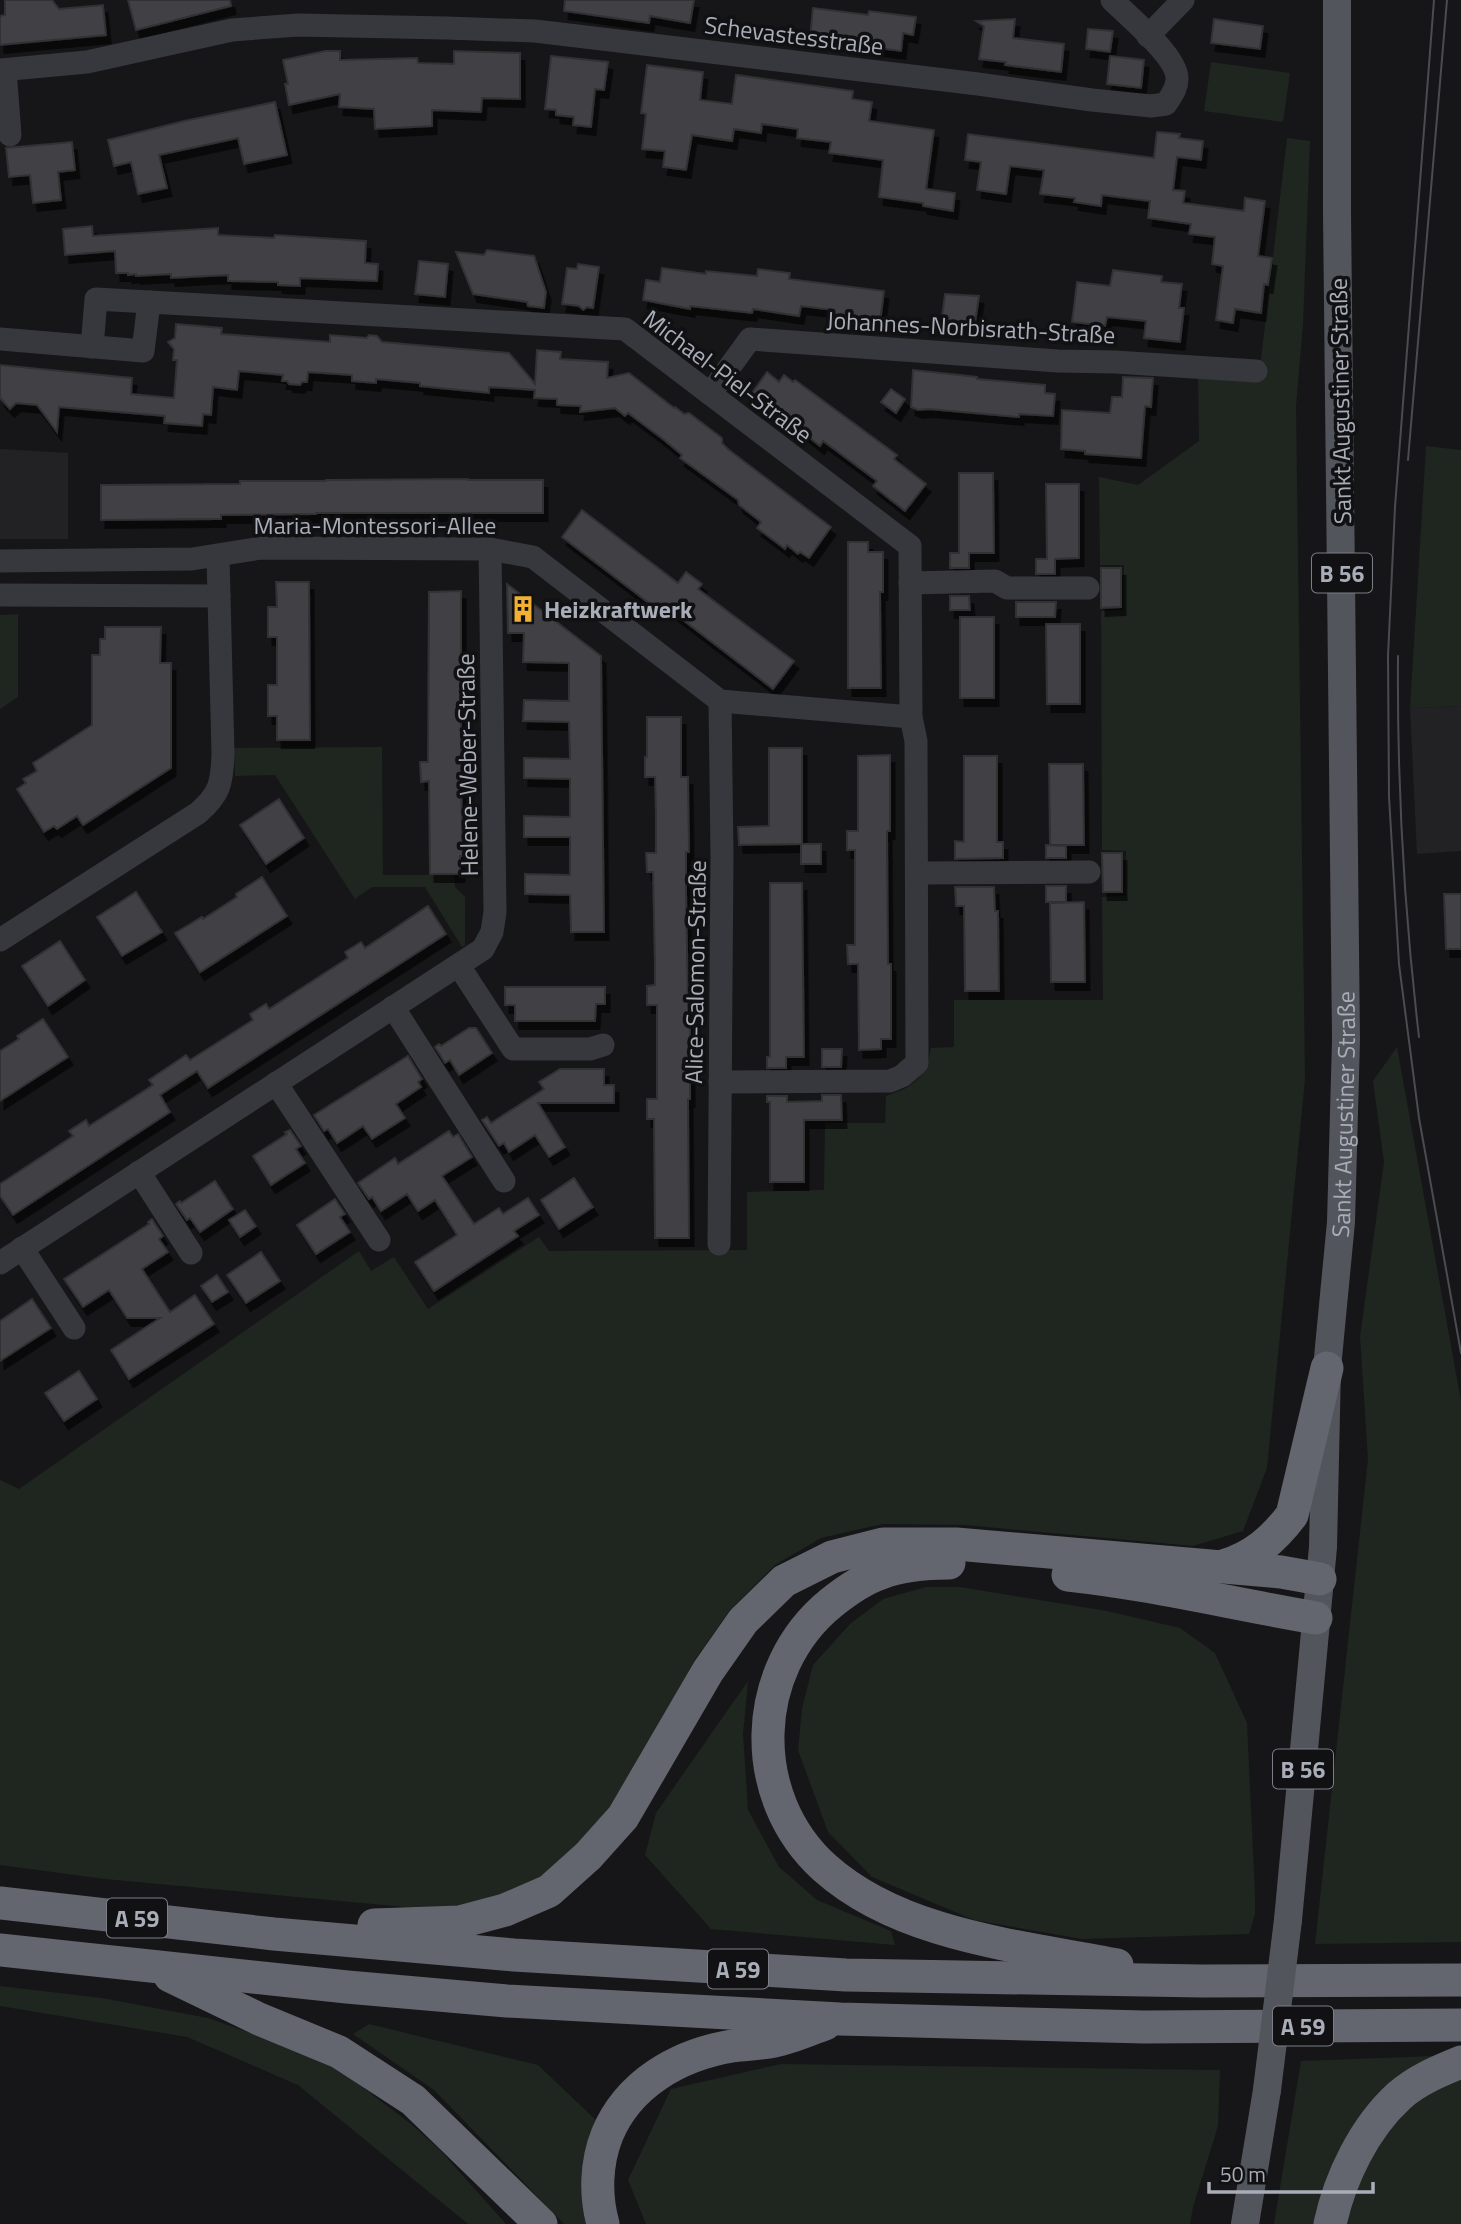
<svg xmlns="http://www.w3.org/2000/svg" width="1461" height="2224" viewBox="0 0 1461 2224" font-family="'Titillium Web',sans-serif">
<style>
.built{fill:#222225}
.green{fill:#1e261f}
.building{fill:#404145;stroke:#303034;stroke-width:2;filter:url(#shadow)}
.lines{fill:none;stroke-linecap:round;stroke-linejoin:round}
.minor{stroke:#37383d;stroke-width:23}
.major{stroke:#53555c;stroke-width:28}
.highway{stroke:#63666e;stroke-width:33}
.tram{stroke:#4a4c52;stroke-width:2}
.major-bridge{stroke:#53555c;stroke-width:28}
.labels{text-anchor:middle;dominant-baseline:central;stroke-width:7;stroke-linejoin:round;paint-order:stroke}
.shield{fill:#111113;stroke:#7b7e86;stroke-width:2}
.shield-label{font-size:23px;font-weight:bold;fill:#a8adb8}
.street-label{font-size:24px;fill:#a8adb8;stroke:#111113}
.poi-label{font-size:24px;font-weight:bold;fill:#a8adb8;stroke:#111113;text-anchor:start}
</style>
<defs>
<filter id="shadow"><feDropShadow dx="4.5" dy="8" stdDeviation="0" flood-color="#0009"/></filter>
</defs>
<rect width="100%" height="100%" fill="#161618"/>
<g class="built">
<polygon points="0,449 68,453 68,539 0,539"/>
<polygon points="1461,706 1461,851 1417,854 1410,708"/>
</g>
<g class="green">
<polygon points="1211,62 1290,73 1283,122 1204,111"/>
<path d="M1287,138L1310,141L1303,324L1296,406L1305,1079L1267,1468L1243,1531L1193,1546L965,1525L883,1524L821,1538L775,1565L730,1610L694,1661L611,1821L541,1880L459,1912L105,1879L0,1865V1480L19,1489L359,1251L371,1271L394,1257L428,1309L539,1237L549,1251L747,1250V1192L824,1190L825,1123H885L886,1096C914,1087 925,1078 931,1048L954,1047V1000H1103L1102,897L1126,896V851L1102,850L1101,611L1124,610V565H1100L1099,477L1138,485L1199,441L1198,372L1259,376Z"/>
<polygon points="1426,446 1461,450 1461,706 1410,708"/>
<polygon points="18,614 18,697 0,709 0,615"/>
<polygon points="382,747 383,875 454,875 455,887 465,897 465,945 462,947 425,887 372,887 355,899 275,775 235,776 234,748"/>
<polygon points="1397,1047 1461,1401 1461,1942 1315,1944 1368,1459 1360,1337 1384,1162 1373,1081"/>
<polygon points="926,1587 960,1587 1107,1611 1180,1628 1215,1653 1247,1723 1255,1895 1255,1914 1249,1934 1082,1939 974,1920 872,1877 828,1832 798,1750 802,1709 813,1665 850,1624 883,1599"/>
<polygon points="748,1681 743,1734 748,1810 779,1867 817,1900 891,1931 895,1945 711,1929 645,1855 656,1813"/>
<polygon points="0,1986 102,1998 208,2018 327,2060 411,2124 439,2149 506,2224 468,2224 298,2085 187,2037 0,2006"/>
<polygon points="369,2024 538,2065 598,2122 587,2224 564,2224 434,2090 353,2034"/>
<polygon points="1461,2055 1461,2224 1274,2224 1301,2061"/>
<polygon points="781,2064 1220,2070 1218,2126 1193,2207 1190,2224 646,2224 628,2180 671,2089"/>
</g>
<g class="building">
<polygon points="5,0 52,0 59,9 103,5 106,35 0,45 0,16 5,15"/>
<polygon points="128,0 230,0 231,6 136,30"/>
<polygon points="565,0 694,0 690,23 650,16 649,23 564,11"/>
<polygon points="813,8 868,15 869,11 916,17 913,35 903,33 901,51 810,39"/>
<polygon points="1015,19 1013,38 1064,44 1061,72 1005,65 1006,62 979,59 984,26 976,21"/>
<polygon points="1214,19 1263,26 1260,49 1211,43"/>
<polygon points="1088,29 1113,31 1110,52 1086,49"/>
<polygon points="325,51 340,51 340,60 417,58 418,63 454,64 454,51 520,53 520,99 482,98 481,112 432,110 432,126 375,129 374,109 339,107 340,94 289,105 285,84 288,84 283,60"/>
<polygon points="551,56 608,62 604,90 595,89 591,127 573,125 574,117 556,115 556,110 545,109"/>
<polygon points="1110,56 1144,60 1141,88 1107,84"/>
<polygon points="647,65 703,72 700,100 732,104 736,75 853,91 852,99 872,102 869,121 934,130 926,189 955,193 953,211 923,206 923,203 879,197 883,160 829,153 831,142 797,138 798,129 762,124 761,133 734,129 732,141 692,135 686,170 663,167 665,151 642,149 646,114 641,113"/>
<polygon points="275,102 287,155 244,164 238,138 159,155 167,188 138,194 131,162 114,166 108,140 184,121"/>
<polygon points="1157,132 1180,134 1179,138 1203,141 1201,160 1177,157 1173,190 1185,191 1183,203 1244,211 1245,198 1265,201 1258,256 1272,258 1268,285 1264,284 1261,313 1235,309 1233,323 1216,320 1223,266 1212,264 1215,237 1189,234 1191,224 1148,218 1150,201 1102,195 1101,206 1074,202 1075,198 1040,194 1044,170 1010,166 1006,194 977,190 981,162 965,160 968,134 1154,158"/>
<polygon points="72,142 75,170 58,172 61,200 33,203 30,175 9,177 6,148"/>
<polygon points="92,226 93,236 218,228 218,235 274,238 275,235 366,241 365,263 378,264 377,281 300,278 300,286 278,285 278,282 228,281 228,275 171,278 171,274 136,276 136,274 128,275 128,273 116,273 115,251 65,255 63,229"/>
<polygon points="487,250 534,256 546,292 544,308 528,306 527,302 473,294 456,252 484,255"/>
<polygon points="419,261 448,264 445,297 415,294"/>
<polygon points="578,264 599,267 593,308 587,307 583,310 579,306 562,304 567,268 577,269"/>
<polygon points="662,268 706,274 706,271 757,276 758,269 790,273 789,279 884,291 880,322 833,315 834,310 801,306 799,316 753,309 752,313 690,306 690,309 643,300 646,280 660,282"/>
<polygon points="1113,270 1162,276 1161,282 1182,284 1179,308 1184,308 1180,342 1144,338 1146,321 1107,317 1105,326 1072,322 1077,282 1110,286"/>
<polygon points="945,294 979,296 974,330 941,325"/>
<polygon points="176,324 222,328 221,334 330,342 330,335 367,338 369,335 377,336 382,342 509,353 535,384 537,350 561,352 560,359 608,362 607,378 629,373 674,408 675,407 684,414 689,413 722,438 722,443 729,450 831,527 809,558 800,552 798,554 787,545 785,549 757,528 761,522 739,505 738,500 680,458 682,455 664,440 628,413 625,416 615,408 580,412 581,406 557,405 557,399 534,398 535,390 489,387 489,393 420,386 420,383 376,379 376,383 352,381 352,375 308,372 307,382 302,382 300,385 289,384 287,381 282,381 283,375 239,371 237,390 213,387 211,415 203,414 202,426 164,423 165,416 59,407 57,432 37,405 16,403 10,409 0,398 0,365 132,378 131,394 174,398 177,360 173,360 174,349 168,342 175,338"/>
<polygon points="913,370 977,377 977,379 1045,385 1045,393 1055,394 1053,416 1019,414 1019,417 929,409 918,410 911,407"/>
<polygon points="767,372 779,382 784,375 793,382 795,380 897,455 894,459 926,484 905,511 873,486 877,481 823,441 820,446 752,393"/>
<polygon points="1123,377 1153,378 1151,407 1145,406 1141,458 1085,454 1085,451 1061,449 1062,410 1110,413 1112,397 1122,397"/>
<polygon points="891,389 905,399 896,413 881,402"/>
<polygon points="959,473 993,473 994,553 969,553 969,568 950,568 950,553 959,553"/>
<polygon points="468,479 468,480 543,480 543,513 316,513 316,514 221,515 221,519 101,520 101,485 240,484 240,481 326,481 326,480"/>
<polygon points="1046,484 1079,484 1079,558 1055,559 1055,574 1036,574 1036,559 1047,559"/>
<polygon points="582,510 678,583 686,572 702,584 698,589 794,661 773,689 662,604 658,610 562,537"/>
<polygon points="848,542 868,542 868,552 883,552 883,592 880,592 881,688 848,688"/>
<polygon points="1101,568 1121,568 1121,607 1101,608"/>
<polygon points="276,582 309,582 310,740 277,740 277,716 268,716 268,685 277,685 277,637 268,637 268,607 277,607"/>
<polygon points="507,584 601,656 604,932 571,932 570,895 525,894 525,874 570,875 570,837 524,837 524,816 570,817 570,779 524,778 524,758 570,759 569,722 523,721 524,700 569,701 569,663 523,662 524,633 508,633"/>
<polygon points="461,591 461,781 463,856 460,856 460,874 430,874 429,781 421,782 420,762 428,762 429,592"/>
<polygon points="950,596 969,596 970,610 950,610"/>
<polygon points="1016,602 1056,602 1055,617 1016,617"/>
<rect x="960" y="617" width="34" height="81"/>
<polygon points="1046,624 1080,624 1080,704 1047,704"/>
<polygon points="105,627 161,627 160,663 171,663 171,768 83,825 77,816 57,829 54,826 44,832 17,789 26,783 23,779 37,771 33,763 92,725 92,655 100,655 100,639 105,639"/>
<polygon points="647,717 681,717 681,777 688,777 689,852 686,852 686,891 688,1005 690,1005 690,1099 688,1099 689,1238 655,1238 654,1119 647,1119 647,1099 657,1099 657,1005 647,1005 647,986 655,985 655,966 653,872 647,872 646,853 656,853 656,816 655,777 645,777 645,757 647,757"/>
<polygon points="769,748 802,748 802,844 739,845 738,827 769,826"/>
<polygon points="890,755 890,831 887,831 888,964 891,964 891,1039 881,1039 881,1049 859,1050 858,964 848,964 847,945 855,945 855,850 847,850 847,831 858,831 858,756"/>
<polygon points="964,756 997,756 997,842 1003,842 1003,858 955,859 955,841 964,842"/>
<polygon points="1049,764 1083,764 1084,845 1050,845"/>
<polygon points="279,799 304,838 266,864 240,825"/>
<rect x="801" y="844" width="20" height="20"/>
<polygon points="1046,845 1066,846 1066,858 1046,858"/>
<polygon points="1102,853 1122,853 1122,892 1103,892"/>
<polygon points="262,877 287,916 200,972 175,933 202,917 203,919 237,897 236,894"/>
<polygon points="770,883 802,883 804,1057 786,1057 786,1068 767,1068 767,1057 770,1057"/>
<rect x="1046" y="886" width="20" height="16"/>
<polygon points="955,887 994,887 995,911 998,911 999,991 965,991 964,906 956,906"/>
<polygon points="136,892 162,932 122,956 97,917"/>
<polygon points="1444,894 1461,894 1461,949 1446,949"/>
<polygon points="1084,902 1085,982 1051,982 1050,903"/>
<polygon points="428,906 446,934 208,1088 197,1071 160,1095 170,1112 13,1215 0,1196 0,1184 73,1136 69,1131 86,1120 89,1126 153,1085 149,1080 186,1055 190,1060 253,1020 250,1014 266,1004 269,1009 348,958 345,952 361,942 365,948"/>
<polygon points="60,941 85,980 48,1006 22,966"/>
<polygon points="505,987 605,987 605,1004 596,1004 595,1021 515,1021 515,1005 505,1005"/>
<polygon points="43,1019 68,1057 0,1101 0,1051 19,1039 17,1036"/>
<polygon points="469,1028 476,1028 492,1053 459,1075 450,1060 445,1063 435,1047 439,1044 441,1046"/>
<polygon points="822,1049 842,1049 841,1067 822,1067"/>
<polygon points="408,1056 422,1079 418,1082 421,1087 396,1104 405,1118 372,1139 363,1126 337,1143 328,1129 324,1131 314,1115"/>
<polygon points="560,1069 604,1069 604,1085 614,1085 614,1103 538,1103 565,1147 549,1157 535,1135 509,1152 504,1143 499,1146 482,1120 487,1117 491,1123 544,1089 539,1082"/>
<polygon points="822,1095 841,1095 842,1120 804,1120 804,1182 770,1182 770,1102 767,1102 767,1096 787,1096 787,1102 822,1101"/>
<polygon points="290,1130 301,1146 296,1149 305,1163 271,1185 253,1156 287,1134 285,1132"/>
<polygon points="449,1131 453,1137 458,1134 472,1157 442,1176 474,1224 499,1208 503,1214 528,1198 539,1215 514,1231 518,1236 434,1291 415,1262 457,1235 435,1200 418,1211 407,1194 381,1211 372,1197 369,1199 358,1183 395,1158 398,1164"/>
<polygon points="574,1178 593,1207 559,1229 541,1200"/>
<polygon points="215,1181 233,1209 200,1232 190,1218 187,1220 176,1204 180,1201 181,1203"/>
<polygon points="335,1199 345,1214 340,1217 350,1232 316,1254 297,1225"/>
<polygon points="245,1210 256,1226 240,1237 229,1220"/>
<polygon points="152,1219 163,1236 159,1239 168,1252 142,1269 170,1312 195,1295 214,1324 129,1379 111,1350 160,1318 127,1318 109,1290 83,1307 64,1279 149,1224 148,1222"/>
<polygon points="261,1252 280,1281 246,1303 227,1275"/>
<polygon points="217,1275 228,1292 212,1302 201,1286"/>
<polygon points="32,1299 51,1328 0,1361 0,1321"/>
<polygon points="79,1371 97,1399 64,1421 45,1393"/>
</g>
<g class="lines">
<g class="minor">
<polyline points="1148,36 1183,0"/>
<path d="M0,70L87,62L232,30L298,25L446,28L535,31L978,84L1092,100L1151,106L1166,104C1171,96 1177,89 1177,79C1178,57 1128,16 1112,0"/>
<polyline points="5,70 10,135"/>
<polyline points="0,339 143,351 149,302 625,329 910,546 911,717 916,741 917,1063 902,1076 890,1081 720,1082"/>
<polyline points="92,347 96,299 149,302"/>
<polyline points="710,394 750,339 1058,361 1115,362 1256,371"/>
<polyline points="0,561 192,559 261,548 490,549 533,557 720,701 911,717"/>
<polyline points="910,583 995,581 1007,588 1088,588"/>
<polyline points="0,595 219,596"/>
<polyline points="918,873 1089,872"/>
<path d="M0,940L198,813C220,794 222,783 223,754L218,557"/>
<polyline points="459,966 513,1049 590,1049 603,1045"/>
<polyline points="393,1007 504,1181"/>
<polyline points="276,1083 379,1240"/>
<polyline points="139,1172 191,1253"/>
<polyline points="719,1244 722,855 720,701"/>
<polyline points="22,1248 74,1328"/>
<polyline points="0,1263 483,949 492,932 495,912 490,549"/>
</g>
<g class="major">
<path id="s1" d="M1288,1920L1323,1547L1327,1368L1341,1222L1346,1040L1337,213V0"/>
<polyline points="1245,2224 1267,2090"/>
</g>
<g class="highway">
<path d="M949,1563C926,1563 902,1565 881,1573C863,1579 846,1591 831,1603C750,1669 746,1797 825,1868C901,1936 1021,1946 1117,1965"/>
<path d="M1223,1566C1253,1557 1273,1540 1292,1515L1327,1368"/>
<path d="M1068,1575C1152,1584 1233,1604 1316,1618"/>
<polyline points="0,1903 274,1934 514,1955 846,1975 1202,1981 1461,1980"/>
<polyline points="374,1925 460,1922 505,1910 549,1891 588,1856 623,1817 708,1671 743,1621 784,1581 832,1557 883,1544 956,1544 1281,1572 1320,1579"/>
<polyline points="0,1950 347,1987 507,2001 840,2019 1144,2027 1461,2025"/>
<polyline points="170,1976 259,2019 339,2052 413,2100 541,2224"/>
<path d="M603,2224C595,2195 596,2163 607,2135C628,2084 678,2055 732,2046C746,2044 760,2044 774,2041C791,2038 808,2030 825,2024"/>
<path d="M1330,2224C1340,2178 1364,2128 1399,2096C1417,2080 1439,2071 1461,2062"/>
</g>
<g class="tram">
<polyline points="1434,0 1395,507 1388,656 1389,797 1399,964 1419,1118 1461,1353"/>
<polyline points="1408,460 1447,0"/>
<path d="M1398,656C1397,783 1404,910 1419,1037"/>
</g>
<polyline class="major-bridge" points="1267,2090 1288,1920"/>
</g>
<defs>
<symbol id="building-bare" viewBox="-9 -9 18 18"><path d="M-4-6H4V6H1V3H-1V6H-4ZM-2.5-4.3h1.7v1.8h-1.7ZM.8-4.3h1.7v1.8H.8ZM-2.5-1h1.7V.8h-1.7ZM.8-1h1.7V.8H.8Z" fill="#f2b134" stroke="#111113" stroke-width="2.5" paint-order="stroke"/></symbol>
</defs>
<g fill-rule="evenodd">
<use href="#building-bare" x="504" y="590" width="38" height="38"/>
</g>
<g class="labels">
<g class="shield">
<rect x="1312" y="553.5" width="60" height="39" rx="5"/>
<rect x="1273" y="1749.5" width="60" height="39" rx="5"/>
<rect x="107" y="1898.5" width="60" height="39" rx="5"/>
<rect x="708" y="1949.5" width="60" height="39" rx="5"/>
<rect x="1273" y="2006.5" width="60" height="39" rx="5"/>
</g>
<g class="shield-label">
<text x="1342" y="573">B 56</text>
<text x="1303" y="1769">B 56</text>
<text x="137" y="1918">A 59</text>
<text x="738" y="1969">A 59</text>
<text x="1303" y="2026">A 59</text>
</g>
<g class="street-label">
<text transform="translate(794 35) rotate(7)">Schevastesstraße</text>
<text transform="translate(971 327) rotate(3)">Johannes-Norbisrath-Straße</text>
<text transform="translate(728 376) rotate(37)">Michael-Piel-Straße</text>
<text transform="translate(1340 401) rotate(-91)">Sankt Augustiner Straße</text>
<text x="375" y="525">Maria-Montessori-Allee</text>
<text transform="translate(467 765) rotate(-91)">Helene-Weber-Straße</text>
<text transform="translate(695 972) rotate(-89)">Alice-Salomon-Straße</text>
<text stroke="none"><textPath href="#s1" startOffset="808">Sankt Augustiner Straße</textPath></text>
</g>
<g class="poi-label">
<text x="544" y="609">Heizkraftwerk</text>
</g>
</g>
<path d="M1209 2182v10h164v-10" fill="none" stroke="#a8adb8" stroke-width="3.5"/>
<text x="1220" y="2182" font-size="21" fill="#a8adb8" stroke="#111113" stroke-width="5" paint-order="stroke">50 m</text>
</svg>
